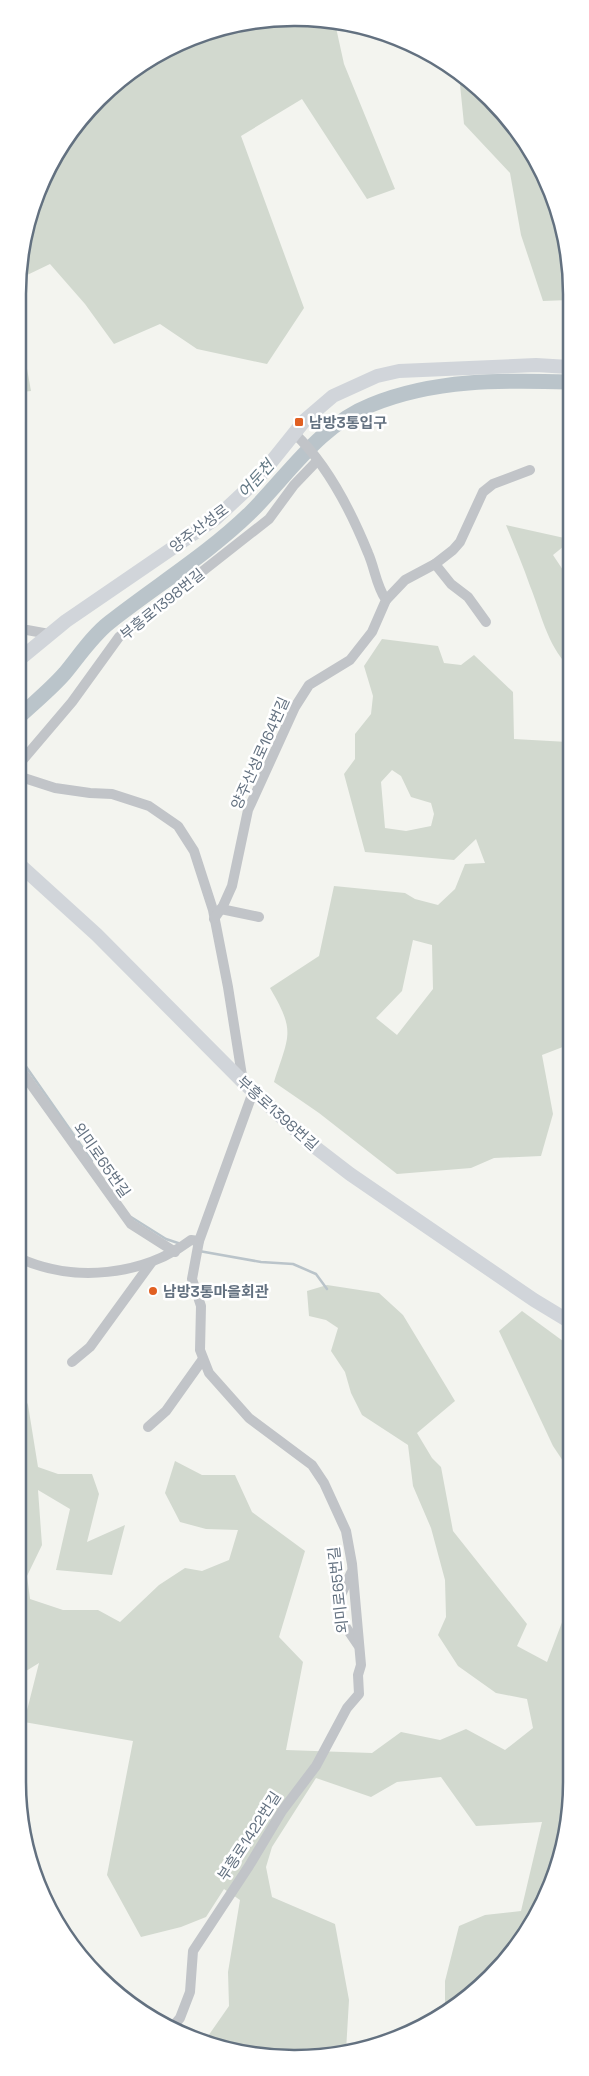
<svg xmlns="http://www.w3.org/2000/svg" width="589" height="2076" viewBox="0 0 589 2076" font-family="'Space Grotesk','Noto Sans KR',sans-serif">
<style>
.green{fill:#d2d9cf;fill-rule:evenodd}
.lines{fill:none;stroke-linecap:round;stroke-linejoin:round}
.stream{stroke:#bac4ca;stroke-width:2.5}
.river{stroke:#bac4ca;stroke-width:15}
.street{stroke:#c1c4c8;stroke-width:10}
.secondary{stroke:#d1d5da;stroke-width:14}
.poi-dot{fill:#e16022;stroke:#fff;stroke-width:2}
.labels{text-anchor:middle;dominant-baseline:central;stroke-width:5;stroke-linejoin:round;paint-order:stroke}
.poi-label{font-size:15px;font-weight:bold;fill:#637180;stroke:#fff;text-anchor:start}
.street-label{font-size:15px;fill:#637180;stroke:#fff}
.water-label{font-size:16px;font-style:italic;fill:#637985;stroke:#fff}
.rim{fill:none;stroke:#637180;stroke-width:2.5}
</style>
<rect width="100%" height="100%" fill="#f3f4ef"/>
<g class="green">
<polygon points="240,23 335,23 344,64 395,189 367,199 302,99 241,136 304,308 267,364 197,349 160,324 114,344 85,304 50,264 23,277 23,241 64,141 140,64"/>
<polygon points="459,75 491,99 543,172 569,259 569,300 543,301 521,235 510,173 464,124"/>
<polygon points="22,341 31,391 22,392"/>
<path d="M506,525L569,539V542L553,555L569,579L568,666C547,644 541,613 530,586C523,565 514,545 506,525Z"/>
<path d="M382,639L438,646L444,663L461,665L474,655L513,692L514,739L568,742V1045L542,1055L553,1114L541,1156L494,1158L471,1168L397,1174L319,1113L274,1082C289,1035 296,1032 270,988L319,956L334,886L405,893L415,899L438,905L455,889L465,864L485,863L476,839L454,860L365,852L344,774L355,759V734L371,714L373,696L364,666ZM392,770L401,776L411,797L431,803L434,814L431,826L406,831L385,828L381,782ZM413,940L432,945L433,989L397,1035L376,1018L402,991Z"/>
<polygon points="327,1285 379,1293 403,1315 455,1401 417,1433 432,1458 441,1467 453,1531 527,1624 517,1646 547,1662 567,1609 566,1835 525,1935 463,2001 445,2010 445,1981 459,1926 485,1915 521,1911 542,1822 476,1826 441,1777 397,1782 371,1797 316,1778 272,1847 266,1867 272,1897 335,1924 349,2000 346,2051 276,2058 206,2039 229,2006 228,1972 240,1900 224,1889 206,1917 181,1927 141,1937 107,1875 133,1741 24,1722 39,1663 18,1676 19,1383 28,1405 38,1467 58,1474 92,1474 99,1494 87,1542 125,1525 112,1575 56,1570 70,1509 38,1490 42,1545 27,1576 30,1599 63,1610 98,1610 120,1622 159,1585 185,1568 202,1571 229,1560 238,1530 206,1529 180,1522 165,1493 175,1461 202,1475 235,1475 252,1512 305,1551 279,1637 303,1662 286,1750 372,1753 401,1732 440,1740 466,1729 505,1750 533,1728 527,1699 496,1693 458,1666 438,1635 446,1617 445,1580 431,1528 413,1486 408,1445 362,1415 351,1393 345,1372 331,1351 338,1328 326,1320 309,1316 307,1291"/>
<polygon points="522,1311 567,1344 567,1467 553,1446 499,1331"/>
</g>
<g class="lines">
<g class="stream">
<polyline points="20,1058 92,1161"/>
<polyline points="131,1217 166,1239 181,1244"/>
<polyline points="199,1251 261,1262 293,1264 316,1274 327,1289"/>
</g>
<path class="river" d="M21,715C36,701 52,688 65,673C79,656 93,635 110,622C157,585 208,554 251,512C288,475 320,425 371,405C434,379 502,380 569,382"/>
<g class="street">
<polyline points="435,564 451,584 468,597 486,622"/>
<polyline points="386,600 405,580 435,564 453,550 460,542 483,492 493,484 530,470"/>
<polyline points="21,632 27,630 49,634"/>
<polyline points="21,762 72,702 119,637 269,519 294,485 317,461"/>
<polyline points="21,777 55,788 90,793 112,794 149,806 178,826 194,851 213,910 228,987 243,1082"/>
<polyline points="221,909 259,917"/>
<path d="M214,919L223,906L232,886L248,810L295,707L309,685L350,660L372,632L386,600C376,585 375,569 368,553C351,511 328,465 294,433"/>
<polyline points="20,1069 131,1224 175,1252"/>
<path d="M19,1258C74,1283 143,1276 191,1240L199,1241"/>
<polyline points="72,1362 90,1347 151,1263"/>
<polyline points="148,1427 166,1411 203,1359"/>
<polyline points="351,1573 341,1595 339,1617 358,1645"/>
<polyline points="171,2029 180,2018 190,1992 193,1951 249,1866 282,1811 316,1766 347,1708 359,1694 358,1675 361,1665 352,1564 346,1531 324,1483 312,1465 249,1418 209,1373 200,1350 201,1306 192,1279 199,1241 253,1092"/>
</g>
<g class="secondary">
<polyline points="21,658 66,621 215,519 256,481 305,420 333,396 377,376 399,371 536,365 569,367"/>
<polyline points="21,866 97,935 243,1082 311,1144 350,1174 534,1300 567,1320"/>
</g>
</g>
<g class="poi-dot">
<rect x="294" y="417" width="10" height="10" rx="2.5"/>
<circle cx="153" cy="1291" r="5"/>
</g>
<g class="labels">
<g class="poi-label">
<text x="309" y="422">남방3통입구</text>
<text x="163" y="1291">남방3통마을회관</text>
</g>
<g class="street-label">
<text transform="translate(199 528) rotate(-37)">양주산성로</text>
<text transform="translate(162 604) rotate(-39)">부흥로1398번길</text>
<text transform="translate(260 753) rotate(-66)">양주산성로164번길</text>
<text transform="translate(278 1113) rotate(42)">부흥로1398번길</text>
<text transform="translate(102 1160) rotate(55)">외미로65번길</text>
<text transform="translate(338 1590) rotate(-96)">외미로65번길</text>
<text transform="translate(249 1836) rotate(-57)">부흥로1422번길</text>
</g>
<g class="water-label">
<text transform="translate(256 479) rotate(-48)">어둔천</text>
</g>
</g>
<path d="M0 0H589V2076H0ZM294 26H295A268 268 0 0 1 563 294V1782A268 268 0 0 1 295 2050H294A268 268 0 0 1 26 1782V294A268 268 0 0 1 294 26Z" fill="#fff" fill-rule="evenodd"/>
<path class="rim" d="M294 26H295A268 268 0 0 1 563 294V1782A268 268 0 0 1 295 2050H294A268 268 0 0 1 26 1782V294A268 268 0 0 1 294 26Z"/>
</svg>
